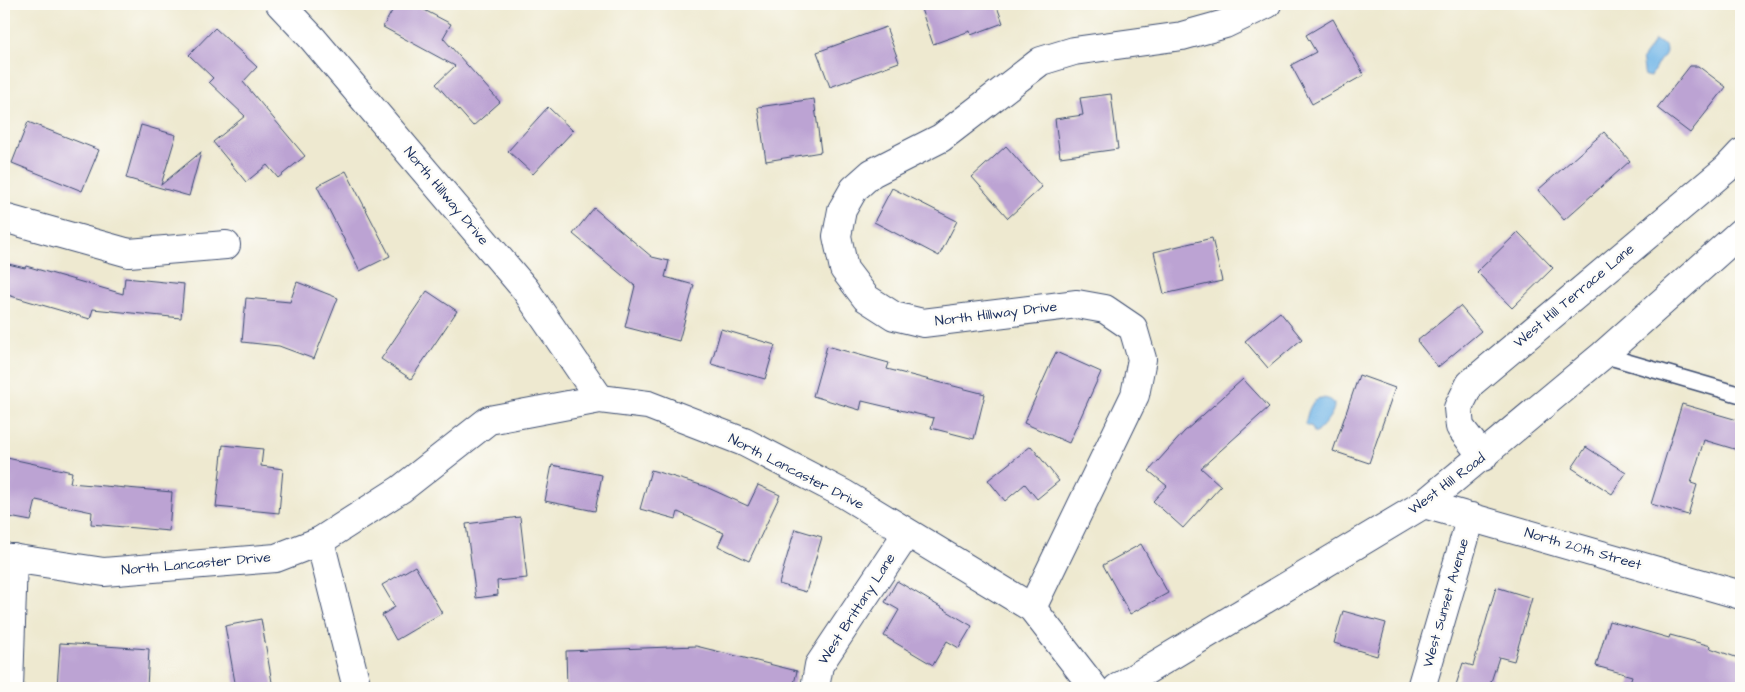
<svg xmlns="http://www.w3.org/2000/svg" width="1745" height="692" viewBox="0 0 1745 692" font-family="'Architects Daughter',sans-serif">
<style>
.water{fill:#71b5e7;stroke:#4672a2}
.building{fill:#bca3d3}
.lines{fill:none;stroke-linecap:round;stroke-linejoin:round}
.service-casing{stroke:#3b4b6f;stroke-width:18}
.minor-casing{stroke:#3b4b6f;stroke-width:30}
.tertiary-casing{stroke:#3b4b6f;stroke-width:30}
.service{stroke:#fff;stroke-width:15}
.minor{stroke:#fff;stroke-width:28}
.tertiary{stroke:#fff;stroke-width:28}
.labels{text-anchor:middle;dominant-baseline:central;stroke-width:5;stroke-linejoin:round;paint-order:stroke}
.street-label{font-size:14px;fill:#1b2f5e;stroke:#fdfcf7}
</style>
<rect width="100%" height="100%" fill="#fdfcf7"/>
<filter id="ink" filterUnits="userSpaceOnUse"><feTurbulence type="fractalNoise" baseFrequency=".02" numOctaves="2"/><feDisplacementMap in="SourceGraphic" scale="10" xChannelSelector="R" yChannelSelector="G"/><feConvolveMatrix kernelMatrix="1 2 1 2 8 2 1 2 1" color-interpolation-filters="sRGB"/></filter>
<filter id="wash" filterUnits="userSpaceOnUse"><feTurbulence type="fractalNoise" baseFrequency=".0096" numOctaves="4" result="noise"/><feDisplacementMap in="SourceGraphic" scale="20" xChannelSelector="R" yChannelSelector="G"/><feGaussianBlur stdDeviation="1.12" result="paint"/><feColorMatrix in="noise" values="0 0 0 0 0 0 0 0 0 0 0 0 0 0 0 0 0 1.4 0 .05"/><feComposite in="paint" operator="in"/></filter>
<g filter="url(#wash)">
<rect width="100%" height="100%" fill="#eee9d0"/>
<g class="water">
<path d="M1654,40L1665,45C1668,56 1663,55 1658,63C1656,67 1653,72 1651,77L1645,76C1643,70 1644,65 1642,59L1650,48Z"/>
<path d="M1320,398C1350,398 1324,425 1315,434L1311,426H1306L1305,424C1308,413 1309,402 1320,398Z"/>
</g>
<g id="blocks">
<g class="building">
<polygon points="396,4 413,4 451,24 443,38 500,102 473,126 436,84 455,66 383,27"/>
<polygon points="937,4 996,4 1003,23 971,35 970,31 933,44 921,9"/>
<polygon points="1333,19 1364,75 1312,104 1291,65 1316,52 1306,35"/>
<polygon points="886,27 899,62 830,87 817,52"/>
<polygon points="215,28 257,67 243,82 305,156 278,178 267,165 246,182 213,142 245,116 209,82 213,78 189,55"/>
<polygon points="1690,66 1698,66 1726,87 1690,133 1657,108"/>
<polygon points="1111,94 1118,149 1060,157 1055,119 1083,115 1080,98"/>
<polygon points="814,99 821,152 766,161 758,107"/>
<polygon points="548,107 573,131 533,174 508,151"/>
<polygon points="28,122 99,150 82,191 12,163"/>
<polygon points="141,125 176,135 161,185 201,152 189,196 126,178"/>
<polygon points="1604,132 1630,161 1564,220 1538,190"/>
<polygon points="1006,146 1042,187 1008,218 972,177"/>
<polygon points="346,171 390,256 360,271 317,186"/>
<polygon points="892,188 957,221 939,256 874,222"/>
<polygon points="594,208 652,257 669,261 665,277 694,285 679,341 625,327 635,286 573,234"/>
<polygon points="1518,232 1553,268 1512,308 1477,272"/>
<polygon points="1212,238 1222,281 1164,294 1154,252"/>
<polygon points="4,263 25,268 26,266 123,294 125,278 184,284 181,318 93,309 90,319 4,294"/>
<polygon points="297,282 338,298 314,359 279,346 242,342 246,298 290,302"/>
<polygon points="427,291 457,311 411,379 381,359"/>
<polygon points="1460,306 1481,331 1438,367 1417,341"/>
<polygon points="1280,312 1302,339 1268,368 1245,341"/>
<polygon points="721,329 775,345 765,379 711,364"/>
<polygon points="827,346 889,363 887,369 985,394 974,439 931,428 934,418 862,401 860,410 813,396"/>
<polygon points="1056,352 1101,372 1069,443 1024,423"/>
<polygon points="1359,375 1395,388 1369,463 1333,451"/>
<polygon points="1243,379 1269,407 1201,468 1221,486 1183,528 1153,501 1167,486 1149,471 1184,432"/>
<polygon points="1682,404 1741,421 1741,451 1704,440 1691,483 1697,485 1688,515 1651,504"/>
<polygon points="223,445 263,449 261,466 283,469 279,513 216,507"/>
<polygon points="1031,446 1059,481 1037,499 1025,484 1005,501 988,480"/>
<polygon points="1586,447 1626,473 1612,494 1572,468"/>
<polygon points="7,458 72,472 70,483 172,492 169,531 91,524 92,512 36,500 31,521 4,516 4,473"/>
<polygon points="552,465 602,475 595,511 545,501"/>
<polygon points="651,470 704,486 748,506 758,485 780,495 749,561 718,546 724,533 678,512 676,519 640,509"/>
<polygon points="520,517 527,578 497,581 498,595 476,598 466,524"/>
<polygon points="795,529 822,537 806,592 779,584"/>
<polygon points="1141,544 1168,593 1130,614 1103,565"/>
<polygon points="415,566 442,613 396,640 382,615 395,607 382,585"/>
<polygon points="897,581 972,626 959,648 947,641 933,665 884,636 899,610 885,602"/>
<polygon points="1496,587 1532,598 1514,661 1499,657 1489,688 1455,688 1463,663 1473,666"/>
<polygon points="1343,611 1386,623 1377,656 1334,643"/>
<polygon points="261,619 273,688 236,688 225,626"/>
<polygon points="1609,621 1669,638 1670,635 1711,646 1710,648 1741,659 1741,688 1628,688 1632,676 1596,666"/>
<polygon points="60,643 149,649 147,688 57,687"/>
<polygon points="696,646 797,671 793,688 567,688 566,651"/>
</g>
</g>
</g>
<g filter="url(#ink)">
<use href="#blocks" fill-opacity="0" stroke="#3b4b6f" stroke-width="1"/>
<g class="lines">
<defs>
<polyline id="service" points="1603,355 1741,395"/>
<g id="minor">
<polyline points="280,4 313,39 525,289 600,399"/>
<polyline points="4,218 129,253 226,245"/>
<polyline points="1483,457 1460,427 1458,408 1470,384 1726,169 1741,153"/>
<polyline points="1424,504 1741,595"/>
<polyline points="320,541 357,688"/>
<polyline points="4,557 104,572 276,558 320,541 401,489 489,420 600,399 648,405 744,442 844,494 1032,608 1094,688"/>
<polyline points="1032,608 1135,395 1142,359 1133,328 1105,309 1077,304 923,323 894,316 866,298 844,269 837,236 842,210 854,189 872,173 941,138 1041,61 1074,51 1182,36 1225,24 1267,4"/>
<polyline points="9,688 13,558"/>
<polyline points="815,688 819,665 907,533"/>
<polyline points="1421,688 1471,517"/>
</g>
<polyline id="tertiary" points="1117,688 1424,504 1603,355 1741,232"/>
</defs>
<use href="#service" class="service-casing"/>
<use href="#minor" class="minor-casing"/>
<use href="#tertiary" class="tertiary-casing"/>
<use href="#service" class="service"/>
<use href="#minor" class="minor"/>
<use href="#tertiary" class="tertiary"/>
</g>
</g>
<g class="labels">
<g class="street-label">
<text transform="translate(446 196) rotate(50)">North Hillway Drive</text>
<text transform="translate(1574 296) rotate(-40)">West Hill Terrace Lane</text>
<text transform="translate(996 314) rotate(-7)">North Hillway Drive</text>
<text transform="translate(796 472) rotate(27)">North Lancaster Drive</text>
<text transform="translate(1447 484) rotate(-37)">West Hill Road</text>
<text transform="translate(1583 549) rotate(16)">North 20th Street</text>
<text transform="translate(196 564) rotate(-5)">North Lancaster Drive</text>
<text transform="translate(1446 603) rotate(-74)">West Sunset Avenue</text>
<text transform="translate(857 609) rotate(-57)">West Brittany Lane</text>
</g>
</g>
<rect width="1745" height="692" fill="none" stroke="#fdfcf7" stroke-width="20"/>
</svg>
